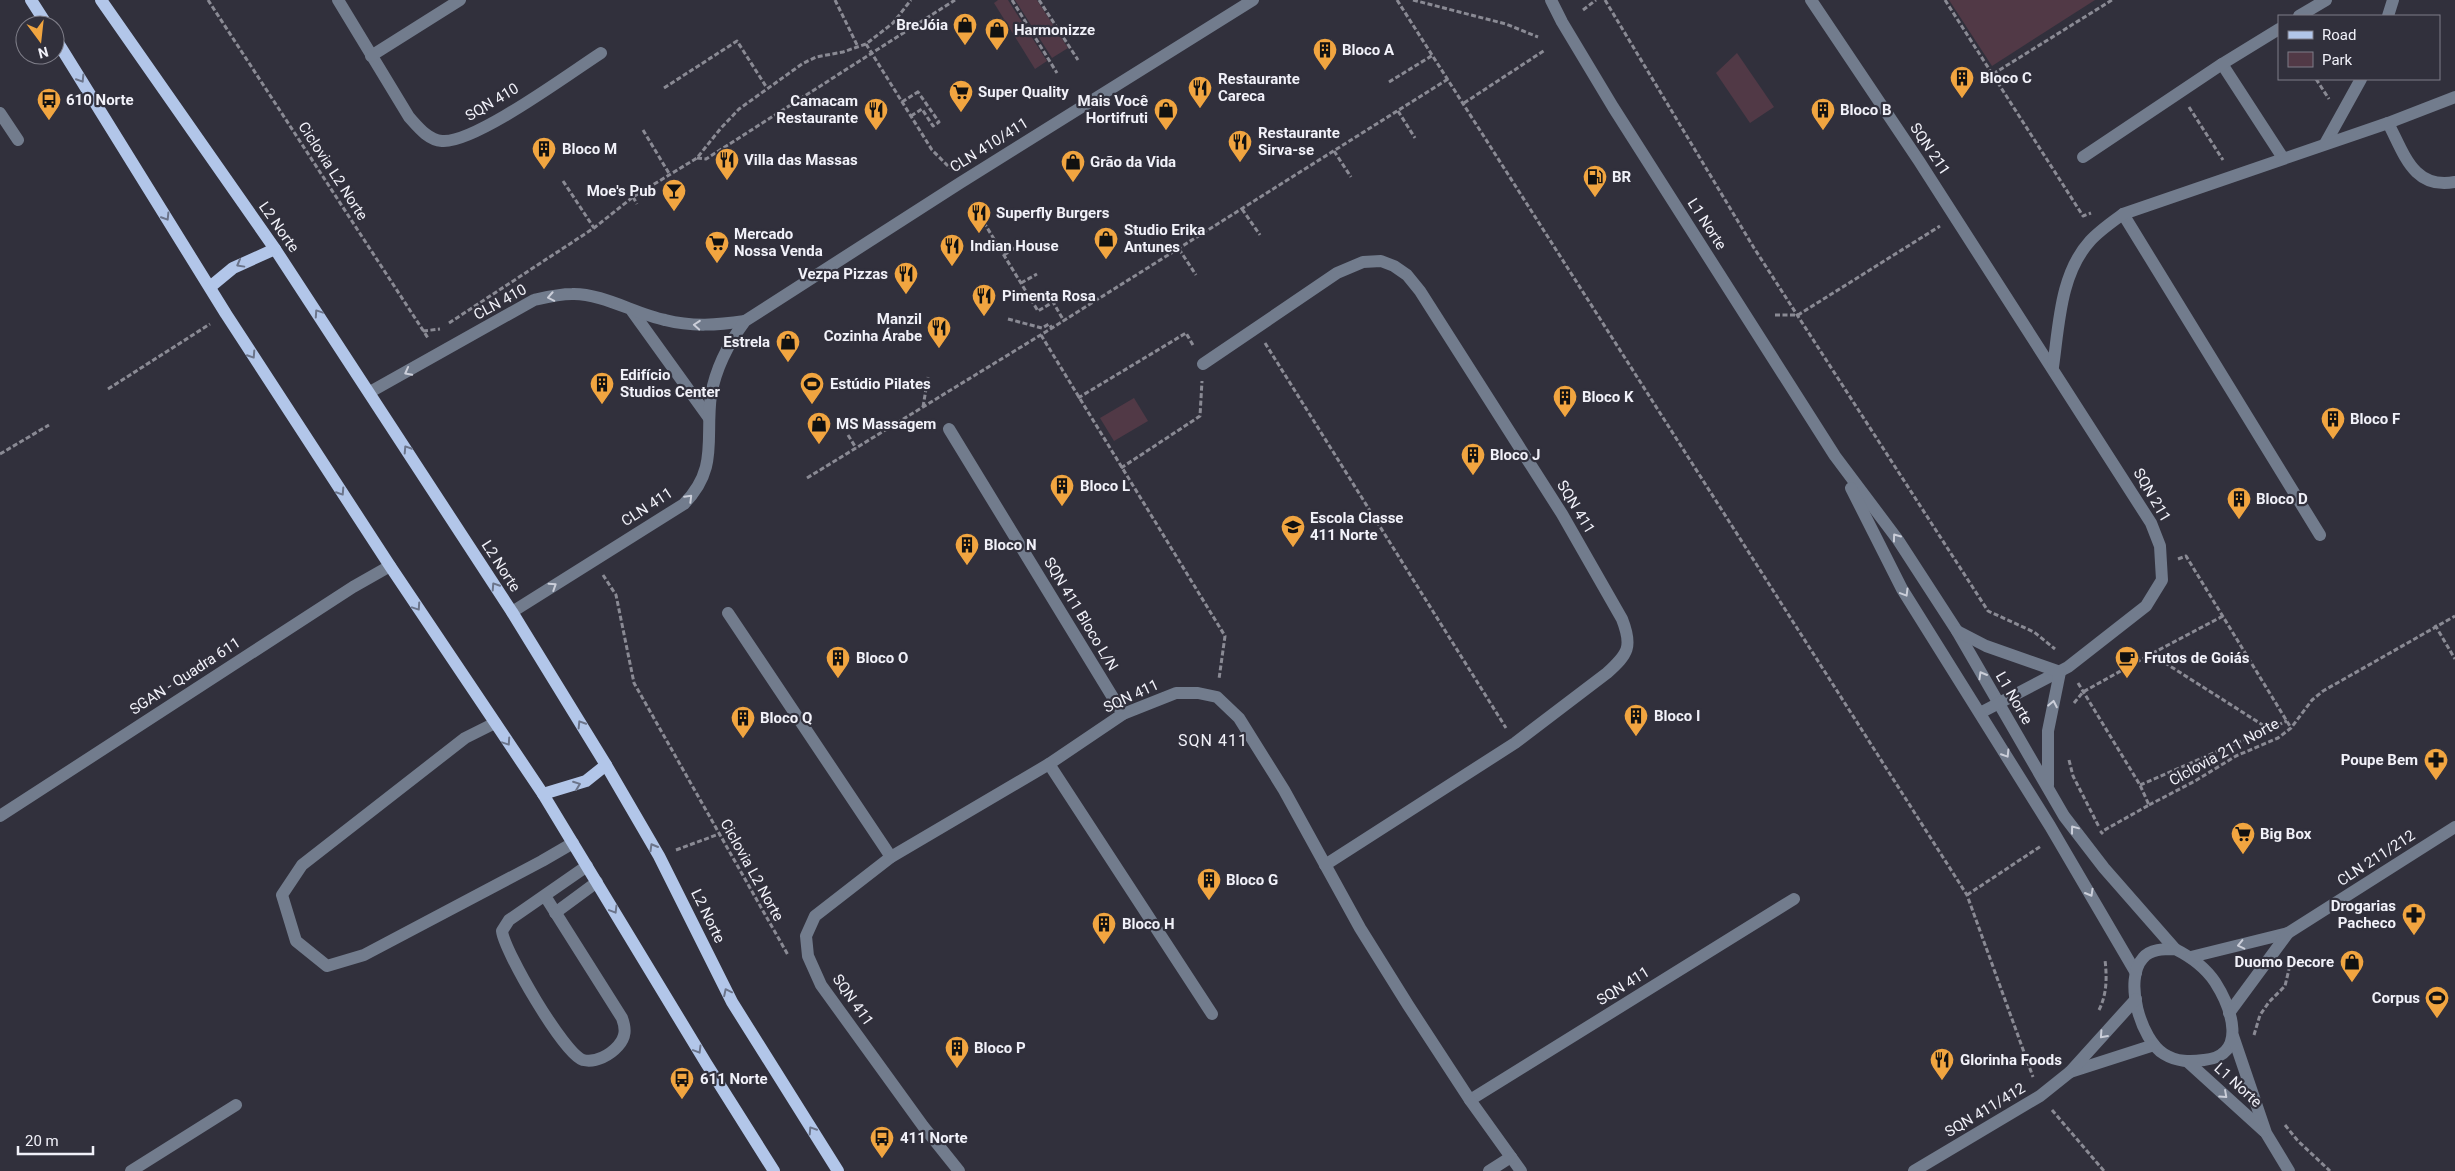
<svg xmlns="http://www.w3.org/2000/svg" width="2455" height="1171" viewBox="0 0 2455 1171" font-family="Roboto,sans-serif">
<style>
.green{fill:#513946}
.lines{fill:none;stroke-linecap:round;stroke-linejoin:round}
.path{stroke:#8a8a94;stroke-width:3;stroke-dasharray:5 2.5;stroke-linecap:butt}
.minor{stroke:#727c8d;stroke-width:12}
.major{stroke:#b2c6e9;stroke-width:12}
.oneway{stroke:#6b748a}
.oneway2{stroke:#cbced9}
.labels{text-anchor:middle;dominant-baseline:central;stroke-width:4.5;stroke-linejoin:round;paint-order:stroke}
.poi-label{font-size:15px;font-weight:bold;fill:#f1f1f9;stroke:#31303c;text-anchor:start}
.street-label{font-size:15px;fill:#f1f1f9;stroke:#31303c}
.neighbourhood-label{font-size:16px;letter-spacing:1px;fill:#f1f1f9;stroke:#31303c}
</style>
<rect width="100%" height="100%" fill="#31303c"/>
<g class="green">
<polygon points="998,0 1008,0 1047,61 1035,69 994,3"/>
<polygon points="1015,0 1037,0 1068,48 1052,58"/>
<polygon points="1949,0 2095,0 1992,66"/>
<polygon points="1737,53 1774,107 1750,123 1716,73"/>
<polygon points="1134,398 1148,421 1114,441 1100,418"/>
</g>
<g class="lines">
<g class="path">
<polyline points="208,0 428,338"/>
<polyline points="835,0 858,47"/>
<polyline points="1012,0 1057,73"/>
<polyline points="1039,0 1078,60"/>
<polyline points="1397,0 1967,895 2033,1077"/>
<polyline points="1413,0 1506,24 1538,37"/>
<polyline points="1605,0 1754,248 1988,611 2034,632 2055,649"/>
<polyline points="1945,0 2083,216 2091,213"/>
<polyline points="1583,10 1596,0"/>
<polyline points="866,44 932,150 950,168"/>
<polyline points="1993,74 2112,0"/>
<polyline points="2316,79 2329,99"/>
<polyline points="1389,82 1433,55"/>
<polyline points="664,88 737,41 767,88"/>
<polyline points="902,102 921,90"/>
<polyline points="1464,103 1545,50"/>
<polyline points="2189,107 2223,160"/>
<polyline points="1398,111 1415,138"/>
<polyline points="911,116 922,109 933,126 939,122 918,92"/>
<polyline points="643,130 670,175"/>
<polyline points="1334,151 1351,177"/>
<polyline points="697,158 706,159 955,0"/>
<polyline points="563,181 594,228"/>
<polyline points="633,197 637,204"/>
<polyline points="972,203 1038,311 1053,302 1064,321"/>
<polyline points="1242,209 1260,235"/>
<polyline points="1179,249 1196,275"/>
<polyline points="1004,255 1019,245"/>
<polyline points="1021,283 1037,274"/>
<polyline points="1775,315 1798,315 1940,226"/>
<polyline points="1008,319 1042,328 1049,324 1052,328"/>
<polyline points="449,323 594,228 633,197 697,158 721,128 739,109 802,64 816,57 843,52 866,44 893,23 911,0"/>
<polyline points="423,331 440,329"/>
<polyline points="1041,335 1225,636 1219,679"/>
<polyline points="1265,343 1506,728"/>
<polyline points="108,389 210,324"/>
<polyline points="1078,398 1186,333 1194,347"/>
<polyline points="923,407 928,377"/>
<polyline points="848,435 856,448"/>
<polyline points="0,454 49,425"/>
<polyline points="1121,468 1200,416 1202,381"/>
<polyline points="807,478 1052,328 1448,79"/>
<polyline points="2178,559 2186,556 2291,728"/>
<polyline points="603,575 616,595 634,683 788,955"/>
<polyline points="2223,616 2151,654 2269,729"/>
<polyline points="2435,625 2455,659"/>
<polyline points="2078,683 2140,785 2149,805 2101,832 2103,834"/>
<polyline points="2074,703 2083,692 2151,654"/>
<polyline points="2069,760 2073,776 2099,827"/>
<polyline points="2140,785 2287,721"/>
<polyline points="2149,805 2195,781 2236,756 2278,738 2291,728 2312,700 2323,691 2455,616"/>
<polyline points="676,850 719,834"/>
<polyline points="1967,895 2041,846"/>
<path d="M2099,1010C2107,994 2107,977 2105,960"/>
<polyline points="2254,1035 2260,1015 2269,1002 2285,986 2290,965"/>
<polyline points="2052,1110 2104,1171"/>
<polyline points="2285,1125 2298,1141 2330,1171"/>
</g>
<g class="minor">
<path d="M338,0L409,117C418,127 428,140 442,141C474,144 570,73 601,53"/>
<polyline points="1551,0 1562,22 1613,107 1835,456 1898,540 1957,631 2064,816 2104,868 2175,949"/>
<polyline points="1811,0 1919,161 2151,523 2160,546 2162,580 2146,606 2068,667 1980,713"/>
<polyline points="2299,16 2326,0"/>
<polyline points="2388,16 2393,0"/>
<polyline points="371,56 460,0"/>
<polyline points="2222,64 2283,158"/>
<polyline points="0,113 18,140"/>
<path d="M2388,123C2404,153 2413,190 2455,182"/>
<polyline points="2325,144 2361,79"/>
<polyline points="2083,157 2222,64 2279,29"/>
<polyline points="2123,214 2320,535"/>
<polyline points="632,311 709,418"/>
<path d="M1203,364L1337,273L1363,262L1381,261L1394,266L1407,275L1420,291L1562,514L1622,619C1633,647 1628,654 1607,673L1515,743L1325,865"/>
<path d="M2053,367C2059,325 2060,274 2090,241C2099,231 2112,222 2123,214L2388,123L2455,97"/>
<path d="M370,392L534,300C547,297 559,294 572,294C601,293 636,314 665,320C692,327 718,325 745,321"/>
<polyline points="949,429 1123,714"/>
<polyline points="1851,488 1902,589 2050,826 2136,973"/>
<path d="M512,612L684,504C719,468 705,439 711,395C716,367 728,344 745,321L960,183L1253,0"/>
<polyline points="728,613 891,857"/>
<polyline points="1957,631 1986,646 2060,672 2048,731 2048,785"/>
<polyline points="495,723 465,738 302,865 282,895 296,941 327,966 364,955 542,861 573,843"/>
<polyline points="1049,764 1212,1014"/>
<polyline points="0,816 353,587 390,566"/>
<path d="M545,896L622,1018C626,1029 626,1037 618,1046C610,1055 596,1063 583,1060C564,1054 504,951 502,931L509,920L587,866"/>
<polyline points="555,913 597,882"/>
<path d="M2175,949C2191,957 2205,967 2215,982C2231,1007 2249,1056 2204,1060C2190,1062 2177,1062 2164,1054C2141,1040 2123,980 2143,958C2150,949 2164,949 2175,949Z"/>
<polyline points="2191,957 2288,933 2455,827"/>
<polyline points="2229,1013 2288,933"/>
<polyline points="2233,1036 2266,1133 2289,1171"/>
<polyline points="2188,1062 2264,1131"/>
<polyline points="2070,1072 2154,1045"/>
<polyline points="1470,1100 1794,899"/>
<polyline points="131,1171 236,1105"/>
<polyline points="959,1171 923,1126 821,985 808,956 806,936 815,916 891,857 1049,764 1123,714 1176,693 1198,693 1217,697 1239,718 1284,790 1360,928 1408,1005 1470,1100 1521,1171"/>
<polyline points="1489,1171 1511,1157"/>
<polyline points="1914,1171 2040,1096 2070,1072 2136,999"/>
</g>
<g class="major">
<polyline points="31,0 47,25"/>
<polyline points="101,0 275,249 512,612 606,765 659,856 732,1002 838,1171"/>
<polyline points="55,38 226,314 390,566 543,794 706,1063 774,1171"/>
<polyline points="210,287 233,268 275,249"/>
<polyline points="543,794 586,781 606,765"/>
</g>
</g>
<defs><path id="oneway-chevron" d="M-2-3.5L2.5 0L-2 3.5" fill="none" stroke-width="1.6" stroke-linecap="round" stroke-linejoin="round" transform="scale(1.25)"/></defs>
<g class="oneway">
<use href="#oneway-chevron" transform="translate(81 79) rotate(58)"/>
<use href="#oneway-chevron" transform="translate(166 217) rotate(58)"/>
<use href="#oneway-chevron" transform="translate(240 264) rotate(151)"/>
<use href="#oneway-chevron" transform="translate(318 313) rotate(-124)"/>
<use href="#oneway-chevron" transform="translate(252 355) rotate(57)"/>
<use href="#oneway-chevron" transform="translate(407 449) rotate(-123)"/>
<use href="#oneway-chevron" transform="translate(341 492) rotate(57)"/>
<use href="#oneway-chevron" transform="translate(495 586) rotate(-123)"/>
<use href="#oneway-chevron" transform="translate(417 607) rotate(56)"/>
<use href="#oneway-chevron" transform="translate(581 724) rotate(-122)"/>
<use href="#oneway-chevron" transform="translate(507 742) rotate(56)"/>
<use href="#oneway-chevron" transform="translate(577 785) rotate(-21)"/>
<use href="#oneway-chevron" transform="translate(653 847) rotate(-120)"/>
<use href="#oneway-chevron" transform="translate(614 910) rotate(59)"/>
<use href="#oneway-chevron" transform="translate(727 992) rotate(-116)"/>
<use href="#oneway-chevron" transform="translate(698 1050) rotate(59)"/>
<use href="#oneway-chevron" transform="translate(812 1130) rotate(-123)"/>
</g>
<g class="oneway2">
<use href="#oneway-chevron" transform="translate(551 297) rotate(169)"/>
<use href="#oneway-chevron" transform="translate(697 325) rotate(-176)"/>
<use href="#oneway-chevron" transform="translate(408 372) rotate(152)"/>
<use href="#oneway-chevron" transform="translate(689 498) rotate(-45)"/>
<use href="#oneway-chevron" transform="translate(1896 537) rotate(-126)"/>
<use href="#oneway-chevron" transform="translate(553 586) rotate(-33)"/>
<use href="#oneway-chevron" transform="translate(1905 593) rotate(59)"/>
<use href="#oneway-chevron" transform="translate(1982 675) rotate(-120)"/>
<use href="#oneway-chevron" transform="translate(2053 704) rotate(-79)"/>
<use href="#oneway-chevron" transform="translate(2006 754) rotate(58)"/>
<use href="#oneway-chevron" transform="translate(2074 829) rotate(-127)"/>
<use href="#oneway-chevron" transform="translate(2090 893) rotate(60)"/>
<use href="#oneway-chevron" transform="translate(2241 945) rotate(167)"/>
<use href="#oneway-chevron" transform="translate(2103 1035) rotate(132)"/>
<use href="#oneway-chevron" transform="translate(2224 1095) rotate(42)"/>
</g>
<defs>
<symbol id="shop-pin" viewBox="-11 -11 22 30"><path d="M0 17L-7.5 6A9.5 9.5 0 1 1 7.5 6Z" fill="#f1a540" stroke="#31303c"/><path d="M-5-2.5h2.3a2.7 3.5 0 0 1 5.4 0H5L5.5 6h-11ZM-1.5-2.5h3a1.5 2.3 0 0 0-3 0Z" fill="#111"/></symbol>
<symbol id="building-pin" viewBox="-11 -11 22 30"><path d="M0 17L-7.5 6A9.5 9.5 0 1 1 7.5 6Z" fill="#f1a540" stroke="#31303c"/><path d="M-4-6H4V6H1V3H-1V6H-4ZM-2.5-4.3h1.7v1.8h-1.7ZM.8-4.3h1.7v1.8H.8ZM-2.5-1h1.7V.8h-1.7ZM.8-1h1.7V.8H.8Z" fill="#111"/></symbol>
<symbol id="restaurant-pin" viewBox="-11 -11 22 30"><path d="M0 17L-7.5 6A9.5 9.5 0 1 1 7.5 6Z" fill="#f1a540" stroke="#31303c"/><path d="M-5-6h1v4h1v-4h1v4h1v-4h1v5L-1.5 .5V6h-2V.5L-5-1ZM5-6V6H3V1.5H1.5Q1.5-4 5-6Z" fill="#111"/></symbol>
<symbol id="supermarket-pin" viewBox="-11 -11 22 30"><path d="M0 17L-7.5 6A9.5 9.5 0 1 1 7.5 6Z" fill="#f1a540" stroke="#31303c"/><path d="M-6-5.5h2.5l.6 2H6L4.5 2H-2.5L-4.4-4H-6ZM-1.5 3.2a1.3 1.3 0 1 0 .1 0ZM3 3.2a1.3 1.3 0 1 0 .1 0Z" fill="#111"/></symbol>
<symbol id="bus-pin" viewBox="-11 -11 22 30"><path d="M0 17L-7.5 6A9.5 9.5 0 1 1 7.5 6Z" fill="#f1a540" stroke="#31303c"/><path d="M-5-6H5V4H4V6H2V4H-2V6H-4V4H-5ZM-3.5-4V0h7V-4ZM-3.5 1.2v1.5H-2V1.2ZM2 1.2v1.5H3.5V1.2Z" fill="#111"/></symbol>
<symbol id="fuel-pin" viewBox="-11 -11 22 30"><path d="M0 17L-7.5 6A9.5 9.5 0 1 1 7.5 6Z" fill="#f1a540" stroke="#31303c"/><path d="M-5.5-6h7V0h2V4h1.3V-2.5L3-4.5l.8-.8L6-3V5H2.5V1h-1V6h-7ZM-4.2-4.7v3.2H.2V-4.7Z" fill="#111"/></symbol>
<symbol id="bar-pin" viewBox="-11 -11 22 30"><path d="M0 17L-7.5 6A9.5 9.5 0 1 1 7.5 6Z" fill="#f1a540" stroke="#31303c"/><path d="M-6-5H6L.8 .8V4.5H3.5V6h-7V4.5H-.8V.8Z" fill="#111"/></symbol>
<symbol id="stadium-pin" viewBox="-11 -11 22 30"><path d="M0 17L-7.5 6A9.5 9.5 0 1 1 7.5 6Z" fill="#f1a540" stroke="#31303c"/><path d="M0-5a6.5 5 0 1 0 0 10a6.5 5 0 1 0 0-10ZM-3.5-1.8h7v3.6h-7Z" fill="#111"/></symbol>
<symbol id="school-pin" viewBox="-11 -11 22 30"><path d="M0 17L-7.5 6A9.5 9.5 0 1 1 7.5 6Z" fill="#f1a540" stroke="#31303c"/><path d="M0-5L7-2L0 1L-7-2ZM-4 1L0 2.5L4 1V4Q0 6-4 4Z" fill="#111"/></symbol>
<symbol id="cafe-pin" viewBox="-11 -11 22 30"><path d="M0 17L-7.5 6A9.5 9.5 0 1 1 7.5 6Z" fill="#f1a540" stroke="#31303c"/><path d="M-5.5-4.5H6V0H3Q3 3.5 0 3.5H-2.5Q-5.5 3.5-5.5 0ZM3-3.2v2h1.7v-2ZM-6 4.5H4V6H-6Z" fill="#111"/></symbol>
<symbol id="pharmacy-pin" viewBox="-11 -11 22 30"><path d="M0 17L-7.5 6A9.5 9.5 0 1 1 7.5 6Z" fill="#f1a540" stroke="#31303c"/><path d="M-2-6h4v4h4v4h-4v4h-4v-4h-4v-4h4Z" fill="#111"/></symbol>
</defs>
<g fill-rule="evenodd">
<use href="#shop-pin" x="951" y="11" width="28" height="38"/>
<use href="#shop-pin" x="983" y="16" width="28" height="38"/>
<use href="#building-pin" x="1311" y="36" width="28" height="38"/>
<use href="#building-pin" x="1948" y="64" width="28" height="38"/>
<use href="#restaurant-pin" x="1186" y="74" width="28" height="38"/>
<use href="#supermarket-pin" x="947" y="78" width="28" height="38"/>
<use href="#bus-pin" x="35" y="86" width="28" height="38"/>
<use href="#restaurant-pin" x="862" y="96" width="28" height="38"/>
<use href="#shop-pin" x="1152" y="96" width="28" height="38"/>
<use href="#building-pin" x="1809" y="96" width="28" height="38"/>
<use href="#restaurant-pin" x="1226" y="128" width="28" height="38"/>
<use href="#building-pin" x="530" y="135" width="28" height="38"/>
<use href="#restaurant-pin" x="713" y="146" width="28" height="38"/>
<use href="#shop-pin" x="1059" y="148" width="28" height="38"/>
<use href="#fuel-pin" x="1581" y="163" width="28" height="38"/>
<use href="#bar-pin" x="660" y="177" width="28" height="38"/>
<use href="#restaurant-pin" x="965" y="199" width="28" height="38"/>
<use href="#shop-pin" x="1092" y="225" width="28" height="38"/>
<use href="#supermarket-pin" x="703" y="229" width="28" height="38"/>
<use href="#restaurant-pin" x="938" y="232" width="28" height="38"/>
<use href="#restaurant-pin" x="892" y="260" width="28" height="38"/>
<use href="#restaurant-pin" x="970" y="282" width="28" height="38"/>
<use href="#restaurant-pin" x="925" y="314" width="28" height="38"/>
<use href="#shop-pin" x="774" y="328" width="28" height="38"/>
<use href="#building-pin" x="588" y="370" width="28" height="38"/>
<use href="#stadium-pin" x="798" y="370" width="28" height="38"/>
<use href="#building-pin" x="1551" y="383" width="28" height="38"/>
<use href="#building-pin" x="2319" y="405" width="28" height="38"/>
<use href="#shop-pin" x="805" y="410" width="28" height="38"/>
<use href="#building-pin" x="1459" y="441" width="28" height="38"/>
<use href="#building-pin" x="1048" y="472" width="28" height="38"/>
<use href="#building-pin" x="2225" y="485" width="28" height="38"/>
<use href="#school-pin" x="1279" y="513" width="28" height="38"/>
<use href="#building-pin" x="953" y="531" width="28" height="38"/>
<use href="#building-pin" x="824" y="644" width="28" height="38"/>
<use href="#cafe-pin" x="2113" y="644" width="28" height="38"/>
<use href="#building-pin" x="1622" y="702" width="28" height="38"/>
<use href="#building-pin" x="729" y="704" width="28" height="38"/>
<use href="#pharmacy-pin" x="2422" y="746" width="28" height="38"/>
<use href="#supermarket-pin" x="2229" y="820" width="28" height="38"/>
<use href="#building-pin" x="1195" y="866" width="28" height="38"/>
<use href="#pharmacy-pin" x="2400" y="901" width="28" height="38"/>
<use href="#building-pin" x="1090" y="910" width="28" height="38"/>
<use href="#shop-pin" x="2338" y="948" width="28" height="38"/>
<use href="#stadium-pin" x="2423" y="984" width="28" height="38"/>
<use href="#building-pin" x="943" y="1034" width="28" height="38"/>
<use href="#restaurant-pin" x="1928" y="1046" width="28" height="38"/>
<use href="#bus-pin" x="668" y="1065" width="28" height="38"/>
<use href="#bus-pin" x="868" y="1124" width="28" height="38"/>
</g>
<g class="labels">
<g class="poi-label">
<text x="948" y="25" text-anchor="end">BreJóia</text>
<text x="1014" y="30">Harmonizze</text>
<text x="1342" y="50">Bloco A</text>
<text x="1980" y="78">Bloco C</text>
<text x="1218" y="79">Restaurante<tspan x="1218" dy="17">Careca</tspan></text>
<text x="978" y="92">Super Quality</text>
<text x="66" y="100">610 Norte</text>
<text x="858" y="101" text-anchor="end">Camacam<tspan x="858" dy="17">Restaurante</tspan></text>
<text x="1148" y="101" text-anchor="end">Mais Você<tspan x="1148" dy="17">Hortifruti</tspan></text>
<text x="1840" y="110">Bloco B</text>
<text x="1258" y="133">Restaurante<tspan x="1258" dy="17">Sirva-se</tspan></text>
<text x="562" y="149">Bloco M</text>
<text x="744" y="160">Villa das Massas</text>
<text x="1090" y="162">Grão da Vida</text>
<text x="1612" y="177">BR</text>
<text x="656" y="191" text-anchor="end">Moe's Pub</text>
<text x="996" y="213">Superfly Burgers</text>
<text x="1124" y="230">Studio Erika<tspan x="1124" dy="17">Antunes</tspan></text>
<text x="734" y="234">Mercado<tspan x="734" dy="17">Nossa Venda</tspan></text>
<text x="970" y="246">Indian House</text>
<text x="888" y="274" text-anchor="end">Vezpa Pizzas</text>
<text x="1002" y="296">Pimenta Rosa</text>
<text x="922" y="319" text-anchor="end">Manzil<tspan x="922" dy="17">Cozinha Árabe</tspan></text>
<text x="770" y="342" text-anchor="end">Estrela</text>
<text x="620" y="375">Edifício<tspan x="620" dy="17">Studios Center</tspan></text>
<text x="830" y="384">Estúdio Pilates</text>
<text x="1582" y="397">Bloco K</text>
<text x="2350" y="419">Bloco F</text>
<text x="836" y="424">MS Massagem</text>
<text x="1490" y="455">Bloco J</text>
<text x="1080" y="486">Bloco L</text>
<text x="2256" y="499">Bloco D</text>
<text x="1310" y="518">Escola Classe<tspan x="1310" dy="17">411 Norte</tspan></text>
<text x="984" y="545">Bloco N</text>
<text x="856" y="658">Bloco O</text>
<text x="2144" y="658">Frutos de Goiás</text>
<text x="1654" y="716">Bloco I</text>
<text x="760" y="718">Bloco Q</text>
<text x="2418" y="760" text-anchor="end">Poupe Bem</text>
<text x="2260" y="834">Big Box</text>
<text x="1226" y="880">Bloco G</text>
<text x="2396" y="906" text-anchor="end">Drogarias<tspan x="2396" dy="17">Pacheco</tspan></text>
<text x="1122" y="924">Bloco H</text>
<text x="2334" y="962" text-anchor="end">Duomo Decore</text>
<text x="2420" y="998" text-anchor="end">Corpus</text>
<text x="974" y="1048">Bloco P</text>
<text x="1960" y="1060">Glorinha Foods</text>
<text x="700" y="1079">611 Norte</text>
<text x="900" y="1138">411 Norte</text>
</g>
<g class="street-label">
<text transform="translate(492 102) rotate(-31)">SQN 410</text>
<text transform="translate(989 145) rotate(-32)">CLN 410/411</text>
<text transform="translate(1930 149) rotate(56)">SQN 211</text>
<text transform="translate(333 171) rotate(57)">Ciclovia L2 Norte</text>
<text transform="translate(1707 224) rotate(57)">L1 Norte</text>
<text transform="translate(279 227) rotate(55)">L2 Norte</text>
<text transform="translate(500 302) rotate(-29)">CLN 410</text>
<text transform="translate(2152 495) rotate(60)">SQN 211</text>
<text transform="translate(647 507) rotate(-33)">CLN 411</text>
<text transform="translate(1576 507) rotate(59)">SQN 411</text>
<text transform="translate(501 566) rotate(57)">L2 Norte</text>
<text transform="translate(1081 614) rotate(59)">SQN 411 Bloco L/N</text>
<text transform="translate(185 676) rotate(-33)">SGAN - Quadra 611</text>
<text transform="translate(1131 696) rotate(-25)">SQN 411</text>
<text transform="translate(2014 698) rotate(60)">L1 Norte</text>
<text transform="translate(2224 752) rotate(-29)">Clclovia 211 Norte</text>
<text transform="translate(2376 858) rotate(-33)">CLN 211/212</text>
<text transform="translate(752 870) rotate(61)">Ciclovia L2 Norte</text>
<text transform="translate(708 916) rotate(64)">L2 Norte</text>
<text transform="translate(1623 986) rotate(-32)">SQN 411</text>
<text transform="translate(853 1000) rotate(55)">SQN 411</text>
<text transform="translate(2238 1085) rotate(42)">L1 Norte</text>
<text transform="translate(1985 1110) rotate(-31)">SQN 411/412</text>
</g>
<g class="neighbourhood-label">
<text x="1213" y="740">SQN 411</text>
</g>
</g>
<rect x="2278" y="15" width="162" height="65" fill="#31303c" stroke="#7e7d88"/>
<rect x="2288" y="31" width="25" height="8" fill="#b2c6e9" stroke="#7e7d88"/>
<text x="2322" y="40" font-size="15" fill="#f1f1f9">Road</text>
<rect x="2288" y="52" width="25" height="15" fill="#513946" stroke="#7e7d88"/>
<text x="2322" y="65" font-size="15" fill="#f1f1f9">Park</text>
<g transform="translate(40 40) rotate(165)"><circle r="24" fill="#31303c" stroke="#7e7d88"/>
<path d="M0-4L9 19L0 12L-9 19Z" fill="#f1a540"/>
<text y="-8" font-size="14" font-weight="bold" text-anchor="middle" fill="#f1f1f9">N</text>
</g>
<path d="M18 1146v8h75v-8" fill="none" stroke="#f1f1f9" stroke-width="2.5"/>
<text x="25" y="1146" font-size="15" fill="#f1f1f9" stroke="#31303c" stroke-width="4" paint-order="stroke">20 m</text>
</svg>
